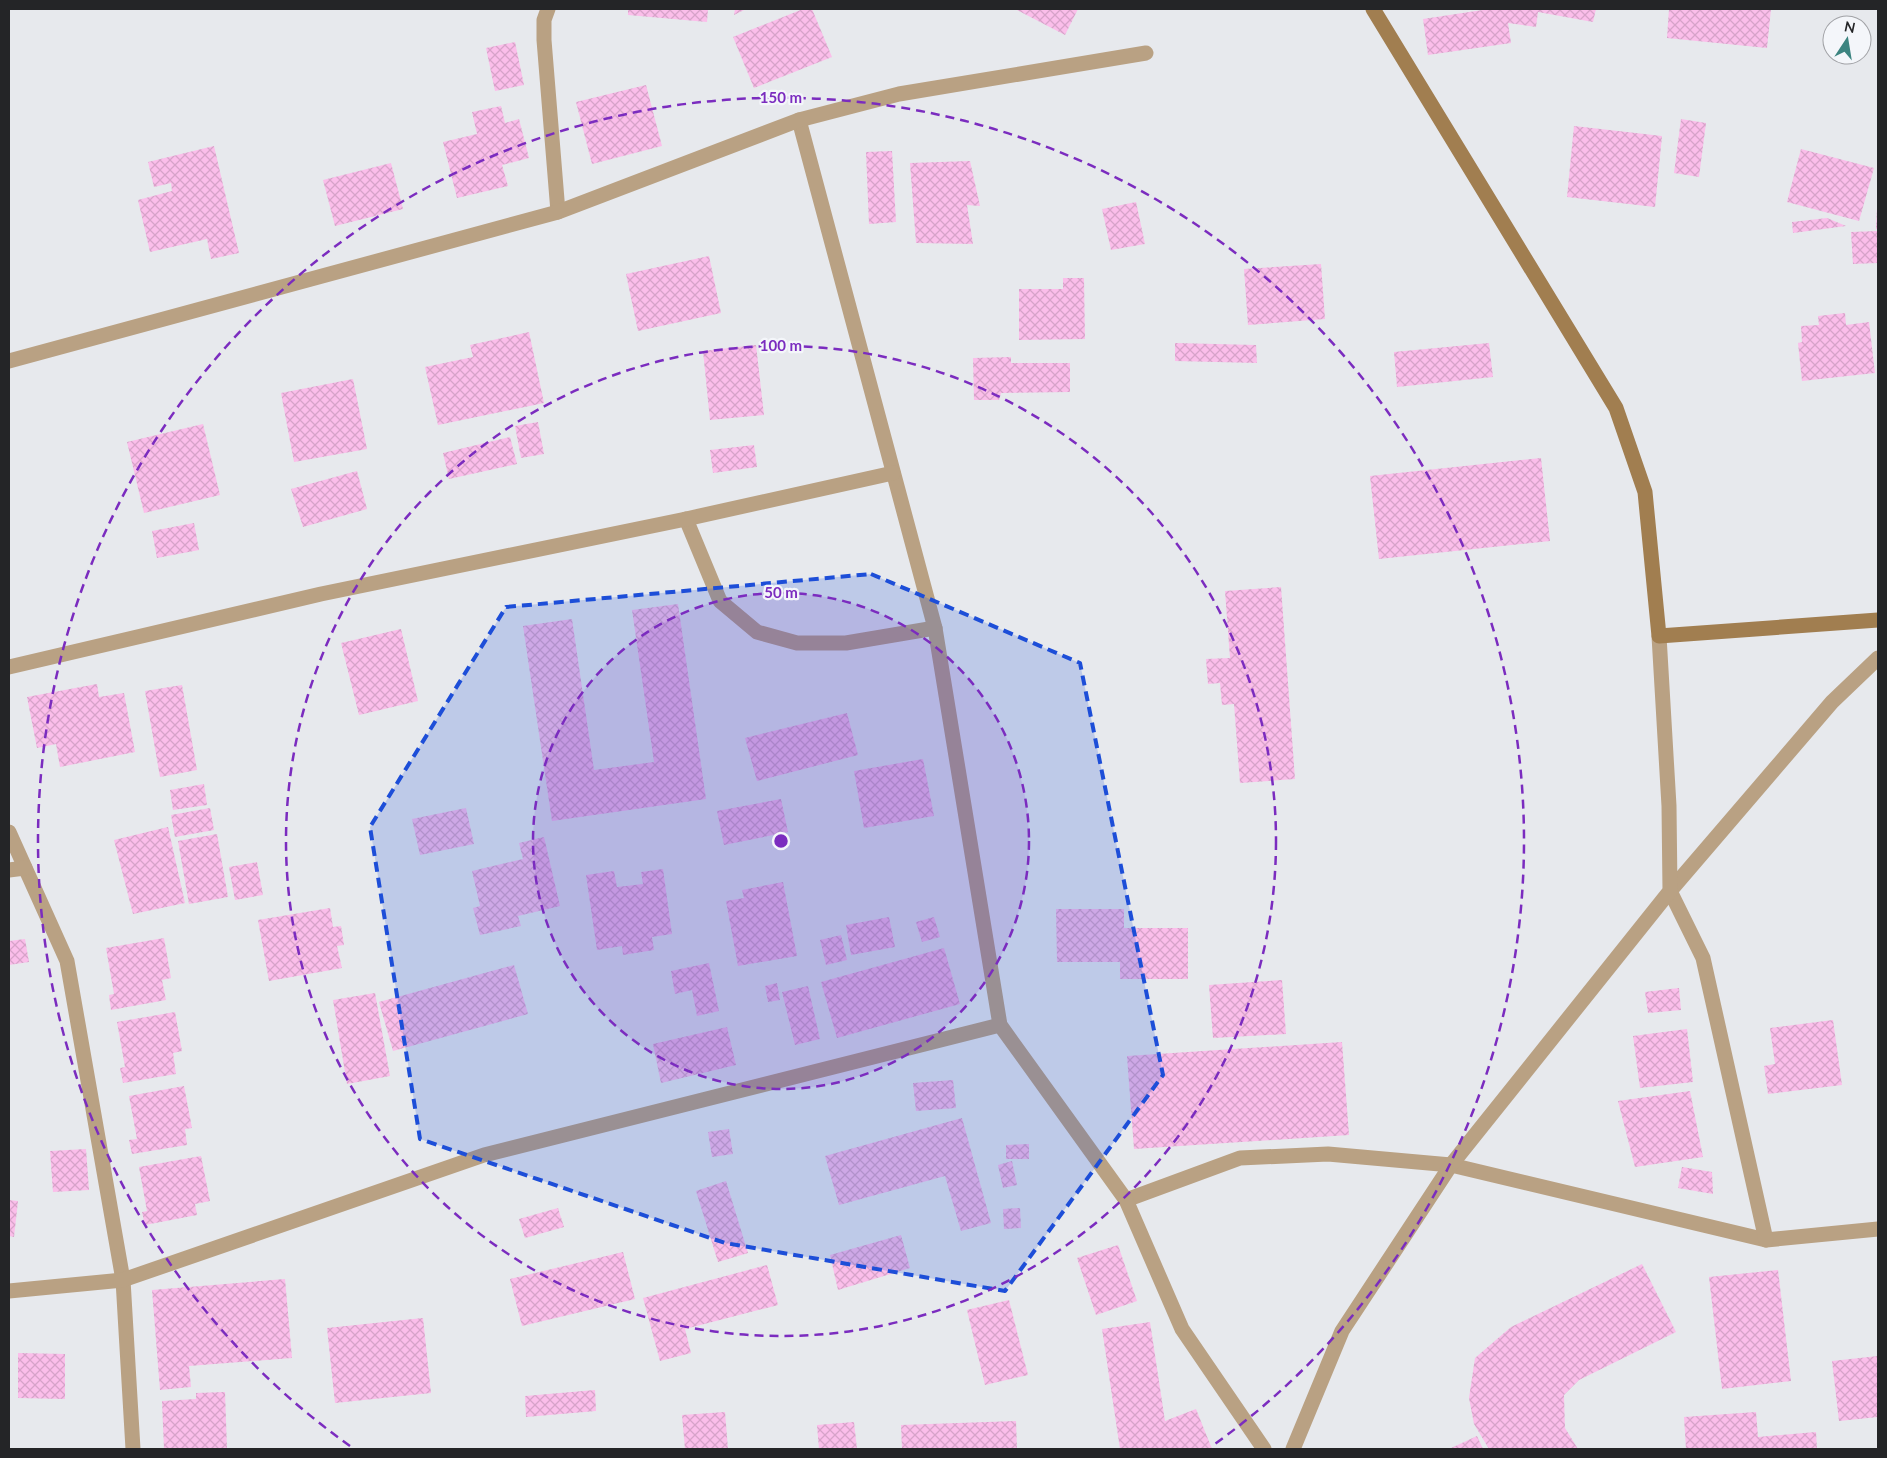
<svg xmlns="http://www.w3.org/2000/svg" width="1887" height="1458" viewBox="0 0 1887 1458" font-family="Lato,sans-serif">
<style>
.building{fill:url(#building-cross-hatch)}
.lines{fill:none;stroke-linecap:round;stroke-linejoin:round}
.lane{stroke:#b9a183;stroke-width:15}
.street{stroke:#b9a183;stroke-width:15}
.secondary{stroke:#a17e50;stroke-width:15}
.marked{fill:#1d4ed8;fill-opacity:0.2;stroke:#1d4ed8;stroke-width:4;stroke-dasharray:10 6;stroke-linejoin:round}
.ring{fill:none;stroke:#7b2cbf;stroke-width:2.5;stroke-dasharray:9 6}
.centre{fill:#7b2cbf;stroke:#f4f6fa;stroke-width:2.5}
.ring-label{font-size:15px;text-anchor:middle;font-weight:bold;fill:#7b2cbf;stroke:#f4f6fa;stroke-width:4.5;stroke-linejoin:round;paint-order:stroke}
</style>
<defs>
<pattern id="building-cross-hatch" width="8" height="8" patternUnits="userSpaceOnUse" patternTransform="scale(1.25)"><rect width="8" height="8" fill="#fbbeea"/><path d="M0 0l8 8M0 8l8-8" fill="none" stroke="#d7a3c9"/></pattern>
</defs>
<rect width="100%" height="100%" fill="#e7e9ed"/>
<g class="building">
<polygon points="628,9 708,9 707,22 628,15"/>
<polygon points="735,9 746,9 734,15"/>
<polygon points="803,9 812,9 832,57 754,88 733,37"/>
<polygon points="1015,9 1078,9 1065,35"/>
<polygon points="1489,9 1596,9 1593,22 1538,12 1536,27 1508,23 1511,43 1428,55 1423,19"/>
<polygon points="1669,9 1771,9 1767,48 1667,38"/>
<polygon points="515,42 524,85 495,91 486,48"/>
<polygon points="646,85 662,146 592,164 576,102"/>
<polygon points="501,106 505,123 519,119 529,158 502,165 508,186 457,198 443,142 477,134 472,112"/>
<polygon points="1681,119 1706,123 1699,177 1674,173"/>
<polygon points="1574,126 1662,136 1655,207 1567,197"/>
<polygon points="214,146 239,253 211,259 207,239 150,252 138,200 172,191 171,183 154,187 148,162"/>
<polygon points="1801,149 1874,168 1859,221 1787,202"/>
<polygon points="892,151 896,222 869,224 866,152"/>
<polygon points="970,161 980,206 967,205 973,244 916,243 910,163"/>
<polygon points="391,163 403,209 335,226 323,180"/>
<polygon points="1136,202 1145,244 1111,250 1102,209"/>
<polygon points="1877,208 1878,208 1878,229 1876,229"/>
<polygon points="1827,218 1846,226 1793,233 1792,222"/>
<polygon points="1878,231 1878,263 1853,264 1851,232"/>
<polygon points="709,256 721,313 638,331 626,274"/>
<polygon points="1321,264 1325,319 1248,325 1244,269"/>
<polygon points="1063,278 1084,278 1085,339 1019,340 1019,289 1063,289"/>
<polygon points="1845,313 1846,325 1869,322 1875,373 1802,381 1798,343 1802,342 1801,326 1819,325 1818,316"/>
<polygon points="529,332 544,403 438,425 425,367 473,357 470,345"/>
<polygon points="1175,343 1256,345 1257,363 1175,361"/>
<polygon points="1489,343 1493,377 1397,387 1394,352"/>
<polygon points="756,345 764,415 710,420 703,351"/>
<polygon points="1011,357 1011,363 1070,363 1070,392 1001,393 999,400 974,400 973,358"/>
<polygon points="353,379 367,449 294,462 281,393"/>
<polygon points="538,422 544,454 521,458 515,426"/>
<polygon points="203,424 220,495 144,513 127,442"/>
<polygon points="510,437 517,464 449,479 443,453"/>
<polygon points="754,445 757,467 713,473 710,450"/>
<polygon points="1541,458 1550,541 1379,559 1370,476"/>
<polygon points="357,471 367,509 303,527 291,489"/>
<polygon points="194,523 199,550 157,558 152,531"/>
<polygon points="1281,587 1295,779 1240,783 1234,704 1222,705 1220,683 1208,684 1206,659 1230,658 1225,591"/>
<polygon points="678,604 706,799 552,821 523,626 572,619 594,770 654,762 632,610"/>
<polygon points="401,629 418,701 359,715 341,643"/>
<polygon points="97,684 99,697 124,693 135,752 60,767 56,744 37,748 27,697"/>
<polygon points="182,685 197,770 160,777 145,691"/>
<polygon points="847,713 858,755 757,781 745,738"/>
<polygon points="923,759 934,816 864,828 854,771"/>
<polygon points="204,784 207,805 173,810 170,790"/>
<polygon points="781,799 788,832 724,845 717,811"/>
<polygon points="210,808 214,830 175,837 171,815"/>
<polygon points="466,808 474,844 420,855 412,819"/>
<polygon points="168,827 185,903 133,914 114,840"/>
<polygon points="217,834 228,897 189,904 178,841"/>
<polygon points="544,837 560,906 518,916 521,926 480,935 473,908 480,906 472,871 523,859 519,843"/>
<polygon points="257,862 263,895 235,900 229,867"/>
<polygon points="663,869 672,934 652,937 654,950 623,955 622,946 597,950 586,875 614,871 617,887 643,884 641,872"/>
<polygon points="783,882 797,956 738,966 726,901 744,898 742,890"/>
<polygon points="330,908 333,927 341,926 344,945 337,946 342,968 269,981 258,920"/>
<polygon points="1056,909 1124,909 1124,928 1188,928 1188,979 1120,979 1120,962 1057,962"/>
<polygon points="889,917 895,947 851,955 846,925"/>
<polygon points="934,917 940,937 922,942 916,922"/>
<polygon points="841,935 847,960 826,965 820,940"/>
<polygon points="164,938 171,978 162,980 166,1000 111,1010 109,995 114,994 106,948"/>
<polygon points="25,939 29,962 9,965 9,941"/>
<polygon points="944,948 960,1004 837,1038 821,982"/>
<polygon points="709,963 719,1011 697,1016 692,990 675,994 671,971"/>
<polygon points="514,965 528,1014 393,1051 379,1002"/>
<polygon points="1282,980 1286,1034 1213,1038 1209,985"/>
<polygon points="777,983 780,1000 768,1002 765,986"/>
<polygon points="808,986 820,1039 795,1045 782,992"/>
<polygon points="1679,988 1681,1010 1648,1013 1645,992"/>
<polygon points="375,993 390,1076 347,1084 333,1000"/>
<polygon points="175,1012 182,1051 173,1053 176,1074 123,1083 120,1068 125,1067 117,1022"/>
<polygon points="1833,1020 1842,1085 1768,1094 1764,1066 1775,1064 1770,1028"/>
<polygon points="727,1027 736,1065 661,1083 653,1044"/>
<polygon points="1687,1029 1693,1082 1640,1088 1633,1036"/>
<polygon points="1342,1042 1349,1135 1134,1149 1127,1056"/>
<polygon points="953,1080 956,1108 916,1111 913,1083"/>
<polygon points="184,1086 192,1128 185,1129 187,1145 132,1154 129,1140 137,1139 129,1096"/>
<polygon points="1690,1091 1703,1157 1635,1167 1618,1101"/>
<polygon points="962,1118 991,1223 961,1231 945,1176 839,1205 825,1156"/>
<polygon points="729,1129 733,1154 712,1157 708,1132"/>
<polygon points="1029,1144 1029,1159 1006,1159 1006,1145"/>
<polygon points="86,1149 89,1190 53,1192 50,1151"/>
<polygon points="201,1156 210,1201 195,1204 197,1215 145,1225 142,1212 147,1211 139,1167"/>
<polygon points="1012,1161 1017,1185 1003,1188 998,1165"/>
<polygon points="1682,1167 1712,1172 1713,1194 1678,1188"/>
<polygon points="726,1181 748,1253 718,1262 696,1191"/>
<polygon points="9,1200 18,1201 14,1237 9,1236"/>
<polygon points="558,1208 564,1227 525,1238 519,1219"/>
<polygon points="1020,1208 1021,1228 1004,1229 1003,1209"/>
<polygon points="901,1235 910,1268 838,1290 830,1255"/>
<polygon points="1118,1245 1137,1301 1096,1315 1077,1258"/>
<polygon points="623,1252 635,1299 522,1326 510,1279"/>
<polygon points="1642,1264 1676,1332 1579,1380 1564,1395 1565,1428 1578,1449 1489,1449 1474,1424 1469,1398 1475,1358 1511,1327"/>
<polygon points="767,1265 778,1305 685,1329 691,1353 660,1361 643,1298"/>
<polygon points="1778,1270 1791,1381 1722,1389 1709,1277"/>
<polygon points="285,1279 292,1358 189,1366 191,1387 160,1390 152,1290"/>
<polygon points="1009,1300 1028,1375 985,1385 967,1310"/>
<polygon points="423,1318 431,1393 335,1403 327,1328"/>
<polygon points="1150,1322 1165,1421 1196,1409 1212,1449 1120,1449 1102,1329"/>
<polygon points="18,1353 65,1354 65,1399 18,1398"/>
<polygon points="1878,1356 1878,1417 1839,1421 1832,1361"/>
<polygon points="595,1390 596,1411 526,1417 525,1396"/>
<polygon points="225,1392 227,1449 164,1449 162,1401 196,1399 196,1393"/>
<polygon points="725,1412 728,1449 685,1449 682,1415"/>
<polygon points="1756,1412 1758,1437 1816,1432 1817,1449 1686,1449 1684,1417"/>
<polygon points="1016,1421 1017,1449 902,1449 901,1425"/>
<polygon points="854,1422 857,1449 819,1449 817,1425"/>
<polygon points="1477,1436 1483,1449 1449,1449"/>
</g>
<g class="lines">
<polyline class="lane" points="686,519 720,601 757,632 797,643 846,643 935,628"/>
<g class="street">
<polyline points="548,9 544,20 544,40 558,212"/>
<polyline points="799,120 935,628 1000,1025 1126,1200 1240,1158 1328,1154 1451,1165 1766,1240 1878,1229"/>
<polyline points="9,361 558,212 799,120 899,94 1146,53"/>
<polyline points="9,667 321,594 686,519 893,473"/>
<polyline points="9,832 67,961 123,1280 133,1449"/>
<polyline points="9,870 25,868"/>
<polyline points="1126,1200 1182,1329 1264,1449"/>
<polyline points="1766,1240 1703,958 1670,891 1832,702 1878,658"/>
<polyline points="9,1291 123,1280 484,1155 1000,1025"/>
<polyline points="1293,1449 1342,1331 1451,1165 1670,891 1669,806 1659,636"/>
</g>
<polyline class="secondary" points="1373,9 1616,408 1645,492 1659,636 1878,620"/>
</g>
<path class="marked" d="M871,574L1080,663L1163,1075L1005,1291L725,1243L420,1139L370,827L506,607Z"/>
<circle cx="781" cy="841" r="248" fill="#7b2cbf" fill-opacity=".12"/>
<g class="ring">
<circle cx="781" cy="841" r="248"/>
<circle cx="781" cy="841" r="495"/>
<path d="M350 1446A743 743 0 1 1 1212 1446"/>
</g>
<circle cx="781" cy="841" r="8" class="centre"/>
<g class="ring-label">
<text x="781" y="103">150 m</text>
<text x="781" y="351">100 m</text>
<text x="781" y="598">50 m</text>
</g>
<rect width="1887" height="1458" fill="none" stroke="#242527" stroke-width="20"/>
<g transform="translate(1847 40) rotate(12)"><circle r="24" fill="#f4f6fa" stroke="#a1a2a6"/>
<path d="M0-4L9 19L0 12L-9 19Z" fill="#3c8480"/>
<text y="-8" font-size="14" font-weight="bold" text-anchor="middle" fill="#242527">N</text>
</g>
</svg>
